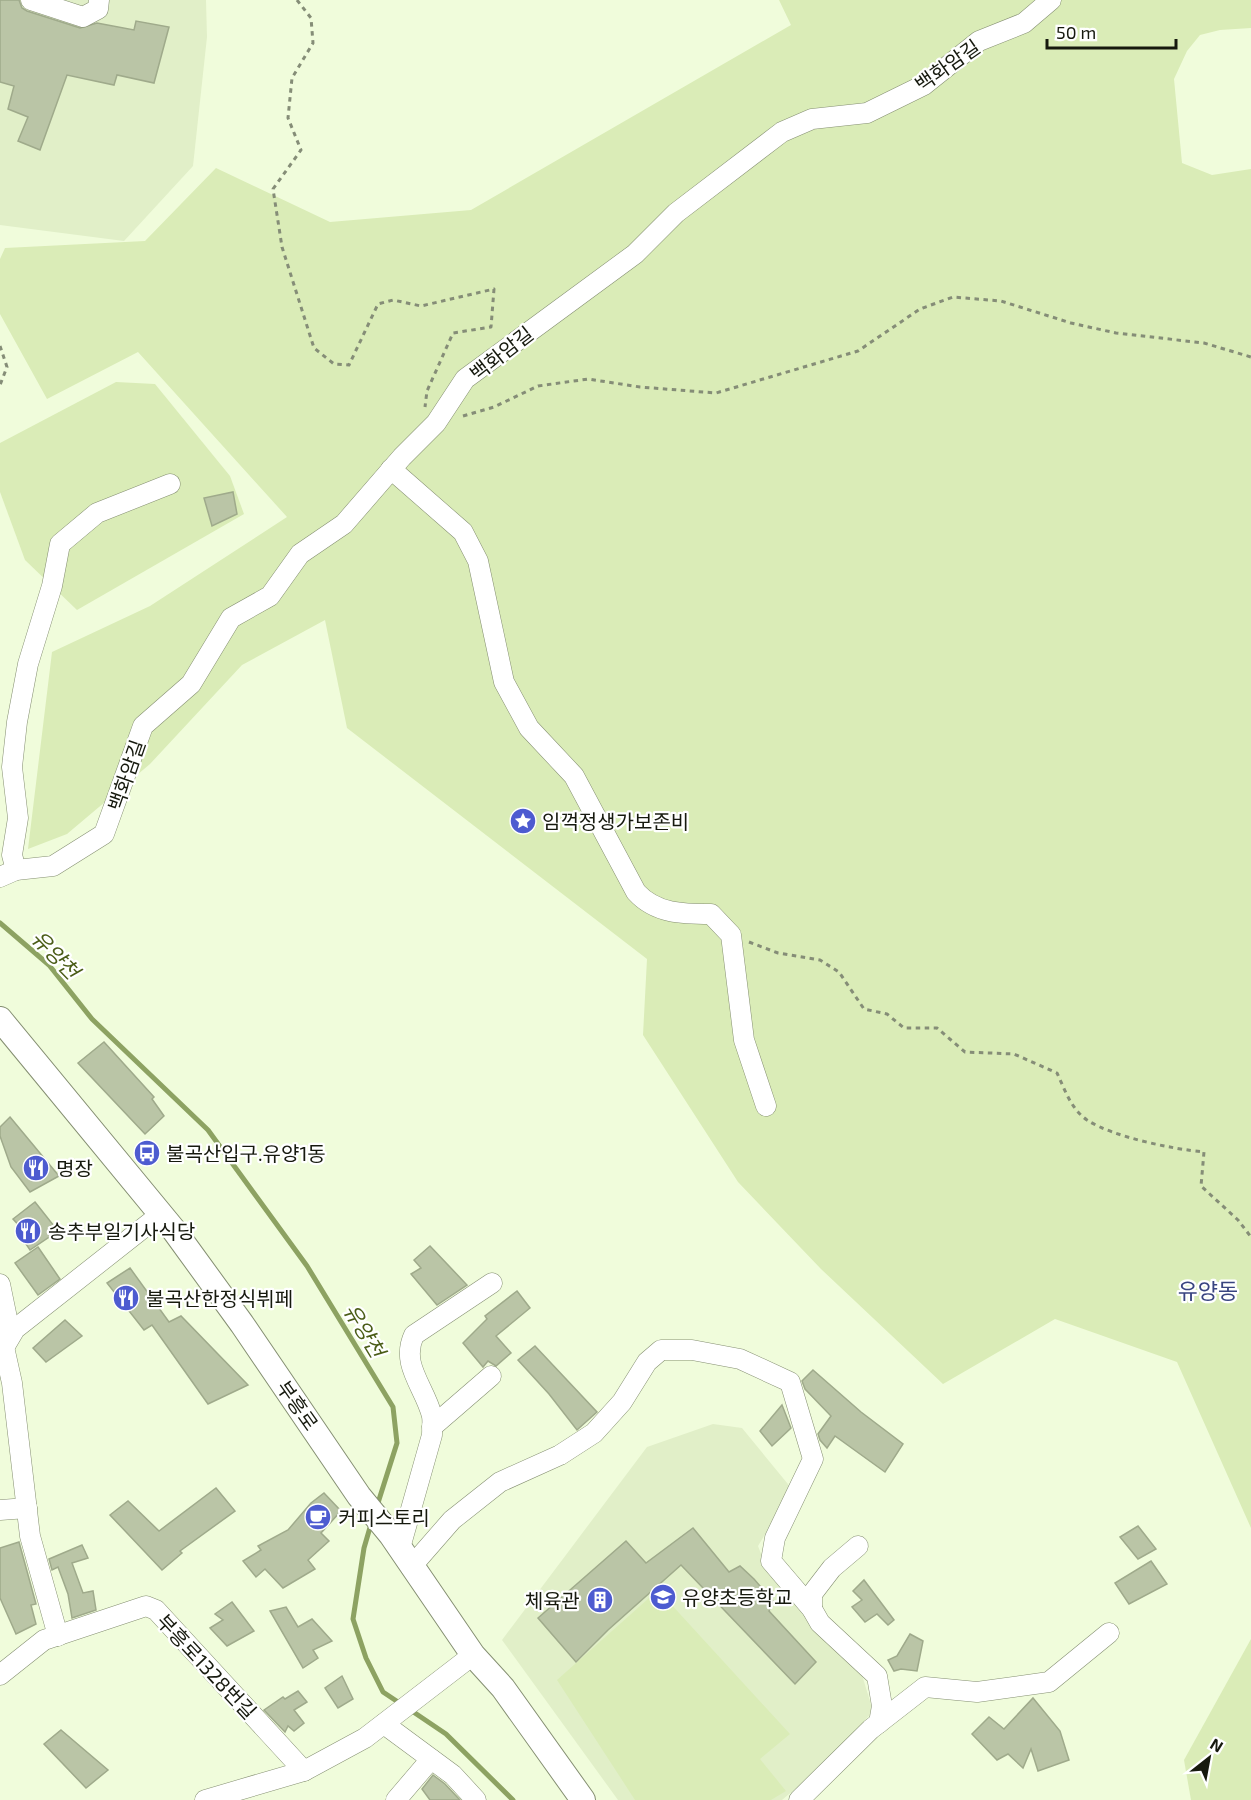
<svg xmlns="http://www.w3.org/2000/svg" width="1251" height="1800" viewBox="0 0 1251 1800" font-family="'Exo 2','Noto Sans KR',sans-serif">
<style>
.built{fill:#e1efc8}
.green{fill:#daecb7}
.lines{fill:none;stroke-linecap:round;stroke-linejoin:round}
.stream{stroke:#8da262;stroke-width:5}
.building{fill:#bac5a6;stroke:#9faa8b;stroke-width:1.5}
.minor-casing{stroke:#858f72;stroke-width:21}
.major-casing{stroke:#858f72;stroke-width:26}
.path{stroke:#858d77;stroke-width:3;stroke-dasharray:4.5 4.5;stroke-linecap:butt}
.minor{stroke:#fff;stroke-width:20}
.major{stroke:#fff;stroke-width:24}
.labels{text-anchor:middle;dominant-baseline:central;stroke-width:4.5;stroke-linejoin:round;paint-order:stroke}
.street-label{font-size:20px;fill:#16190e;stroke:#fff}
.poi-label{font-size:20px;fill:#16190e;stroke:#fff;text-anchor:start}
.water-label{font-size:21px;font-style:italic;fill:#4b5d18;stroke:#fff}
.quarter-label{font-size:22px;fill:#394480;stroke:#fff}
</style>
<rect width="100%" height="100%" fill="#f0fcdb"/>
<g class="built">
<polygon points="0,0 206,0 207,37 193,166 124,241 0,225"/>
<polygon points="713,1424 742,1428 792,1489 758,1546 765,1564 817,1630 862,1675 873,1711 833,1757 782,1800 618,1800 502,1640 647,1447"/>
</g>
<g class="green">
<polygon points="779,0 1251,0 1251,28 1220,30 1200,35 1187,51 1174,79 1182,163 1212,175 1251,169 1251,1528 1177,1362 1055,1319 943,1384 821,1269 738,1182 643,1035 647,959 347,728 325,620 242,665 150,764 67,834 28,849 52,652 150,606 287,517 138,352 47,399 0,314 0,259 5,248 145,241 216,168 330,222 471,210 791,25"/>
<polygon points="116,382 155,384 230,476 244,514 77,610 25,560 0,492 0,443"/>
<polygon points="658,1590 790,1734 760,1759 786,1791 771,1800 635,1800 557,1680"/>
<polygon points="1251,1639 1251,1800 1191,1800 1184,1760"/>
</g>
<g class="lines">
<g class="stream">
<polyline points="0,923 49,965 92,1019 208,1130 307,1266 393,1407 397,1443 377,1506"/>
<polyline points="371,1524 364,1548 353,1619 366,1658 383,1692 401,1704"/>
<polyline points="409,1709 446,1734 513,1800"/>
</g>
</g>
<g class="building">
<polygon points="0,0 19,0 22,8 27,11 80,28 97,23 134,30 136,21 169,27 154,83 117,75 114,85 67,75 40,150 18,141 28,117 8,109 14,86 0,82"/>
<polygon points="233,492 237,514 212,526 204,498"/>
<polygon points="104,1042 154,1097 152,1099 164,1116 145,1134 78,1063"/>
<polygon points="10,1117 59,1176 30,1192 11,1167 0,1136 0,1127"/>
<polygon points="35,1202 58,1231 30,1250 20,1235 24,1231 13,1219"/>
<polygon points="430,1246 467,1285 437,1305 411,1274 421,1268 414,1260"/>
<polygon points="38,1247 60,1279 38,1295 15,1263"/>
<polygon points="130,1268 169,1322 181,1316 248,1385 208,1404 152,1325 144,1330 107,1283"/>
<polygon points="517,1291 530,1308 496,1336 511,1353 496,1366 488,1361 483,1367 463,1343 487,1319 485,1316"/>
<polygon points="65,1320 82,1336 46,1362 33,1348"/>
<polygon points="535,1346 597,1412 577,1430 549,1394 518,1360"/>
<polygon points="813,1370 861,1412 903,1444 885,1472 835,1436 827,1448 820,1440 818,1434 831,1416 805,1389 802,1381"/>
<polygon points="782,1405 791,1428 772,1446 760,1431"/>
<polygon points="216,1488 235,1511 180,1551 182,1553 162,1570 110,1515 128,1501 159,1531"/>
<polygon points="324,1493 341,1511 321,1533 329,1541 308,1560 315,1569 283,1588 265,1569 256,1577 243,1561 261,1550 258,1546 288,1530 311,1503"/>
<polygon points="1138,1526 1156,1549 1138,1559 1120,1537"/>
<polygon points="693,1528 729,1572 740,1566 754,1579 773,1601 769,1611 816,1662 795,1684 681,1565 608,1630 576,1662 538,1618 626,1541 646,1563"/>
<polygon points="19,1542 36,1604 31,1605 36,1624 16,1634 0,1598 0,1548"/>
<polygon points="82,1545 88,1558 72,1563 83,1593 93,1591 96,1610 72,1618 68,1594 58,1567 52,1570 49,1559"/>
<polygon points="1151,1561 1167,1584 1129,1604 1115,1583"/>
<polygon points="864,1580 894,1620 888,1625 877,1614 865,1622 852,1607 862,1600 853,1591"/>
<polygon points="232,1602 254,1631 227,1646 210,1628 223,1620 215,1614"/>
<polygon points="286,1607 298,1627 312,1619 332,1641 313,1650 318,1658 303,1668 270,1611"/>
<polygon points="910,1634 923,1641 917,1671 901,1669 894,1671 888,1660 897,1656"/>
<polygon points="342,1676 353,1699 338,1708 325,1688"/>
<polygon points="298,1691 307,1702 294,1710 304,1723 294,1731 288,1726 285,1732 264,1710 283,1697 285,1699"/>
<polygon points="1033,1698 1060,1731 1069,1760 1038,1771 1031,1749 1023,1768 1008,1754 997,1760 972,1734 989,1717 1004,1729"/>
<polygon points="61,1730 108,1770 86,1788 44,1744"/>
<polygon points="433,1775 445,1784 460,1800 430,1800 422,1789"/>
</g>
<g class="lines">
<defs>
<g id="minor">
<polyline points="31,0 83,17 98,9 99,0"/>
<path d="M391,469L463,532L478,561L504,682L529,728L574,776L636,892C656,914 683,914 711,914L731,935L744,1040L766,1106"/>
<polyline points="16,870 12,855 18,818 12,767 17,722 28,664 52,586 60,544 97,513 170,484"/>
<polyline points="0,877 16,870 53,866 104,834 143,726 191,684 231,618 270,596 300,554 344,524 402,457 436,423 465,379 635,254 676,213 782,132 812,119 867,113 924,85 979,41 1024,23 1051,0"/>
<polyline points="0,1284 7,1318 4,1347 12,1383 30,1536 58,1636"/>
<polyline points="5,1346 15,1329 161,1214"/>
<polyline points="432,1427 491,1376"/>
<polyline points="0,1510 27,1508"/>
<path d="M400,1548L432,1435C432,1429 433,1422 432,1416C425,1387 400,1365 414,1335L492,1283"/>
<polyline points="411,1567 452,1520 500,1482 560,1455 594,1433 622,1402 647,1362 661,1350 692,1350 740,1359 790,1382 813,1459 775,1538 771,1561 812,1609 820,1623 877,1676 882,1706 879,1723"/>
<polyline points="812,1609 812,1594 832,1568 858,1546"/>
<polyline points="0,1675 44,1640 146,1606 156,1610 304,1771"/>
<polyline points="384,1724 453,1775 476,1800"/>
<polyline points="205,1800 304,1771 365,1738 473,1655"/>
<polyline points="396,1800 431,1759"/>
<polyline points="799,1800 871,1729 925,1687 977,1692 1049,1682 1109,1633"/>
</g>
<polyline id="major" points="0,1019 173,1229 242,1324 359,1496 391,1535 473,1655 503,1688 583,1800"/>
</defs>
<use href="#minor" class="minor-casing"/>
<use href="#major" class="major-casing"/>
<g class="path">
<polyline points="297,0 311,18 313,43 292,78 288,118 301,150 273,189 282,247 314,348 334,364 349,365 378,304 393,300 421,306 494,289 491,327 453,333 427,391 425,407"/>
<polyline points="0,346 7,367 0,385"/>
<polyline points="463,416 494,407 538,386 588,379 640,387 716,393 858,351 920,309 953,297 1001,301 1071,323 1116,333 1204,343 1251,357"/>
<path d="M749,942L778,953L820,960L839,972L864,1009L887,1014L904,1028H937L965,1052L1014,1054L1057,1073C1065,1090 1071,1109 1087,1120C1113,1137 1172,1149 1204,1152L1201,1186L1238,1220L1251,1237"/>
</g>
<use href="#minor" class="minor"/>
<use href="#major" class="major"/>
</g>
<defs>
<symbol id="sight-disc" viewBox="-11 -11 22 22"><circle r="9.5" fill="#4d5bd0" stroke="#fff"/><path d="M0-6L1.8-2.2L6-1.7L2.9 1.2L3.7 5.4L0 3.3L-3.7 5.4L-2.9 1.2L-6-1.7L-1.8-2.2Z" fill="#fff"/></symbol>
<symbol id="bus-disc" viewBox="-11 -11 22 22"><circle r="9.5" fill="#4d5bd0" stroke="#fff"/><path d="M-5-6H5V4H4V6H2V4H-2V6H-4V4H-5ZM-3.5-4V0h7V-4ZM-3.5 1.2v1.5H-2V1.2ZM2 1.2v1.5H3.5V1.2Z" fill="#fff"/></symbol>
<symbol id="restaurant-disc" viewBox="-11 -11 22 22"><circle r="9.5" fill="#4d5bd0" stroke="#fff"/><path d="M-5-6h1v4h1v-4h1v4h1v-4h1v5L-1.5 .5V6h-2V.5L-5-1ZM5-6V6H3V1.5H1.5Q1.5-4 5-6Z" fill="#fff"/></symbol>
<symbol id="cafe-disc" viewBox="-11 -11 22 22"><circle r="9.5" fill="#4d5bd0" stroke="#fff"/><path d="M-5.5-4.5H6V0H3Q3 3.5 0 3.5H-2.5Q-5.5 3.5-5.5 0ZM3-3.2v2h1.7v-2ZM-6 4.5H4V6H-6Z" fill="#fff"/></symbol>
<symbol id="school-disc" viewBox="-11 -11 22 22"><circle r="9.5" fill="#4d5bd0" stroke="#fff"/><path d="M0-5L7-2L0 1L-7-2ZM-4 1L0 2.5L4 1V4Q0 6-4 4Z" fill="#fff"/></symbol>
<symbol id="building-disc" viewBox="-11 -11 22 22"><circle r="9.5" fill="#4d5bd0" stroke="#fff"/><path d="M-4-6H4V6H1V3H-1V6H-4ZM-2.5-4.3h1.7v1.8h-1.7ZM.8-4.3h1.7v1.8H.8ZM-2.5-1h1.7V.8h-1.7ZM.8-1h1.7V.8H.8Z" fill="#fff"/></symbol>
</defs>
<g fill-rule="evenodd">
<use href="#sight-disc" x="508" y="806" width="30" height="30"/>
<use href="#bus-disc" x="132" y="1138" width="30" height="30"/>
<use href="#restaurant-disc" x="21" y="1153" width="30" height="30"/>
<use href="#restaurant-disc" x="13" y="1216" width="30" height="30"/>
<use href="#restaurant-disc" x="111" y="1283" width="30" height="30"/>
<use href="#cafe-disc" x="303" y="1502" width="30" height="30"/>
<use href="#school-disc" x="648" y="1582" width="30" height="30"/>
<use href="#building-disc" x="585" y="1585" width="30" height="30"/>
</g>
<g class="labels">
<g class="street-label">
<text transform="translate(947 65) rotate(-35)">백화암길</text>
<text transform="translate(501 353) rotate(-38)">백화암길</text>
<text transform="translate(126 775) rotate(-71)">백화암길</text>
<text transform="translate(298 1405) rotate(55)">부흥로</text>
<text transform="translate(207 1666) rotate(47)">부흥로1328번길</text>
</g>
<g class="poi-label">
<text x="542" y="821">임꺽정생가보존비</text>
<text x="166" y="1153">불곡산입구.유양1동</text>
<text x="56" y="1168">명장</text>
<text x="48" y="1231">송추부일기사식당</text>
<text x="146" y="1298">불곡산한정식뷔페</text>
<text x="338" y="1517">커피스토리</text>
<text x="682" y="1597">유양초등학교</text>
<text x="580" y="1600" text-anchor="end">체육관</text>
</g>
<g class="water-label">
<text transform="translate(56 954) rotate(46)">유양천</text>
<text transform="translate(365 1330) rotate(59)">유양천</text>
</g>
<g class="quarter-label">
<text x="1208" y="1290">유양동</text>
</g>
</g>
<g transform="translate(1209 1758) rotate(31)" stroke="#ffffff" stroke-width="4.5" paint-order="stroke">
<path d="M0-4.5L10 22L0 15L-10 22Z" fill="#16190e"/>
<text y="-9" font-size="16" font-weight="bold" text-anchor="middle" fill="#16190e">N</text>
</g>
<path d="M1047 39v9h129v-9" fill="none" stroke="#16190e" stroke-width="3"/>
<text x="1056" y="39" font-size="18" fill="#16190e" stroke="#ffffff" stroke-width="4.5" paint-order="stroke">50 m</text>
</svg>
